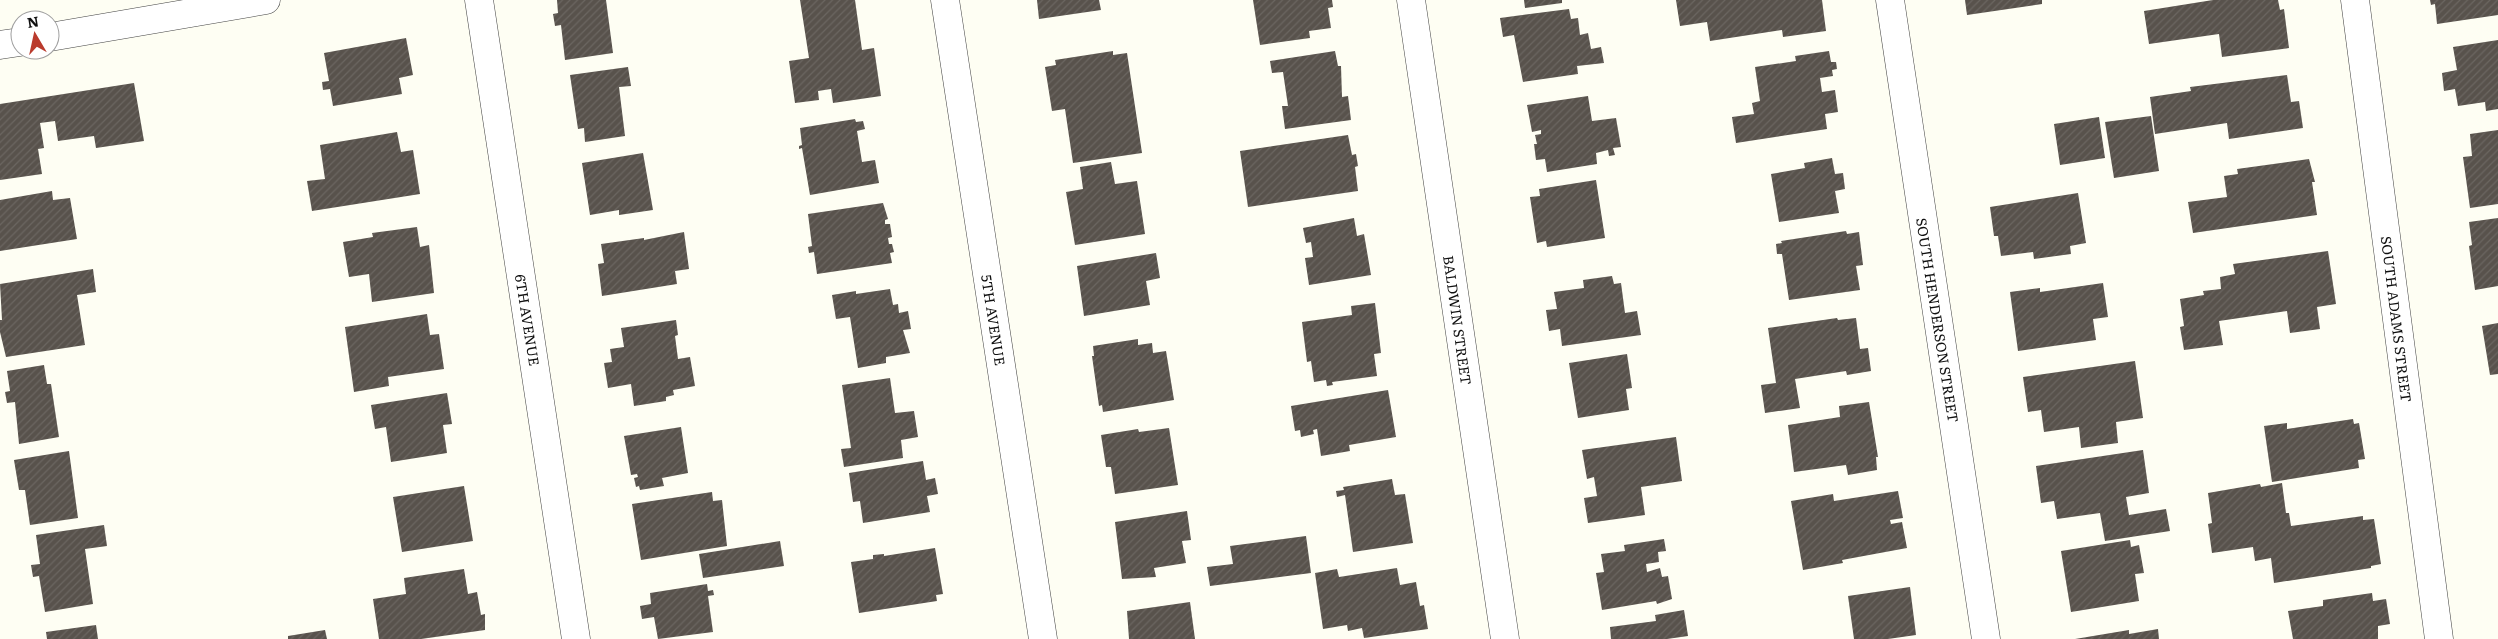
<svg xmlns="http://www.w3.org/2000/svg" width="2498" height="639" viewBox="0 0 2498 639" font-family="Literata,serif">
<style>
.building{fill:url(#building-hatch)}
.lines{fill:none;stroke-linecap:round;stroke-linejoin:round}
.minor-casing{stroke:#434343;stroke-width:29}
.minor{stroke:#fff;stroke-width:28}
.labels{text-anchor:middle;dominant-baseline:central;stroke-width:5;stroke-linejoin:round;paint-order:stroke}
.street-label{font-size:14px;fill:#101010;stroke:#fff}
</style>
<defs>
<pattern id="building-hatch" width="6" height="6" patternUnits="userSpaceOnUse" patternTransform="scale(1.25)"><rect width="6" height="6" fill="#58524c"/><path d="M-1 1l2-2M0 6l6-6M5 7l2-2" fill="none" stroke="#6b6661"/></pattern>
</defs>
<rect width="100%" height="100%" fill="#fefef3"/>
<g class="building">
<polygon points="557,0 606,0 613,53 565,60 561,25 555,26 553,14 558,13"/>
<polygon points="800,0 855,0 862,50 874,48 881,96 833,103 831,89 818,91 819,100 795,103 789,61 809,58"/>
<polygon points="1037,0 1099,0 1101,10 1039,19"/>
<polygon points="1253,0 1332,0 1333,7 1328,8 1331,28 1309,31 1310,38 1260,45"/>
<polygon points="1524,0 1562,0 1562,3 1525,8"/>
<polygon points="1676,0 1822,0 1826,31 1783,37 1782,30 1710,41 1707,22 1680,26"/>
<polygon points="1965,0 2042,0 2042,4 1967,15"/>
<polygon points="2213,0 2278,0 2280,10 2284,9 2289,48 2222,57 2219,34 2149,44 2144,11"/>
<polygon points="2430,0 2498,0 2498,15 2437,24 2435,4 2431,5"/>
<polygon points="1569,9 1571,19 1578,18 1580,35 1588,33 1591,49 1601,47 1604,63 1577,66 1578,74 1523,82 1514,35 1503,37 1500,18"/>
<polygon points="406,38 413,75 399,78 402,94 333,106 330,89 323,90 322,82 329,81 324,53"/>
<polygon points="2498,40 2498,109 2486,111 2485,102 2458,106 2455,89 2444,91 2442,73 2457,70 2453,47"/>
<polygon points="1113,51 1113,55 1127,53 1142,153 1073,163 1065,109 1052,111 1045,67 1056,65 1055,60"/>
<polygon points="1335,51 1338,66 1341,66 1342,97 1348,96 1351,120 1285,129 1282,106 1288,106 1283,72 1272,73 1270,61"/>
<polygon points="1829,51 1831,62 1836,62 1837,69 1832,70 1833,76 1820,78 1822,92 1835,90 1838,112 1825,114 1827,129 1736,143 1732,117 1754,114 1752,103 1760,101 1755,67 1796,61 1795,56"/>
<polygon points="628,67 631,86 619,87 625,136 585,142 584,128 578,129 570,75"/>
<polygon points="2287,75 2291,102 2299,101 2303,128 2229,139 2227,123 2155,134 2150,97 2191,91 2190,87"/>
<polygon points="134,83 144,141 96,148 94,136 58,141 55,121 40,123 44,148 38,149 42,174 0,180 0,104"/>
<polygon points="1588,96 1592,121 1616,118 1621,147 1613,148 1615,155 1609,156 1608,150 1596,153 1597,164 1547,172 1545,159 1536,160 1534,144 1537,144 1535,135 1541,134 1541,130 1532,132 1527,105"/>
<polygon points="2151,116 2159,171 2114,178 2105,122"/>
<polygon points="2099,117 2105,158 2060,165 2054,124"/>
<polygon points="855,119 856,122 863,121 865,129 857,131 862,162 875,160 879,183 810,195 802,148 799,149 799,146 802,145 800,128"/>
<polygon points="2498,130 2498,204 2470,208 2463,157 2472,156 2470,134"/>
<polygon points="397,132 401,152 413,150 420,194 312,211 307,181 325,179 320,145"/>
<polygon points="1348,135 1352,155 1356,154 1358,166 1355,167 1358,191 1248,207 1240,151"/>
<polygon points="643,153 653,210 619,215 619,210 590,215 582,163"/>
<polygon points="1832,158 1835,174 1843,173 1845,189 1835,191 1839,213 1779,222 1771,174 1805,168 1804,163"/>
<polygon points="2309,159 2315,182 2312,182 2317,215 2193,233 2188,202 2227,197 2224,176 2238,174 2237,169"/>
<polygon points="1111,162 1115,184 1137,181 1145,234 1075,245 1066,192 1083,189 1080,167"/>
<polygon points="1596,180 1605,238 1547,247 1546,241 1537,243 1530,197 1540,196 1539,189"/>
<polygon points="52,191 53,200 70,198 77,239 0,251 0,200"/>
<polygon points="2078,193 2086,243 2070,246 2071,254 2034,259 2033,252 2001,256 1998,236 1994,236 1990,207"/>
<polygon points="883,203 888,219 885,220 885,224 890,224 892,237 888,238 889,244 892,244 894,252 890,253 892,263 817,274 814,252 809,253 808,247 812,246 808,214"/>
<polygon points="1354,218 1357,236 1364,234 1371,275 1309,285 1305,258 1313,257 1311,242 1306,243 1303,228"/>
<polygon points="2498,218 2498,286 2475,290 2469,246 2472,245 2469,222"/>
<polygon points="417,227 420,247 429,245 434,293 372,302 369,274 349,277 343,242 373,237 372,233"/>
<polygon points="1846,231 1847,234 1859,232 1863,265 1856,266 1860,290 1789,300 1782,254 1777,254 1776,244 1782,243 1781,241"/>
<polygon points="684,232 689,269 675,271 677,284 602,296 598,264 604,263 601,244 644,238 644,240"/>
<polygon points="2328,251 2336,304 2317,307 2320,329 2290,333 2287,311 2219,321 2223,345 2184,350 2180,327 2184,326 2180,299 2204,295 2203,291 2221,289 2220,277 2235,274 2233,264"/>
<polygon points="1156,253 1160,278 1146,281 1150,305 1084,316 1077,266"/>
<polygon points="93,269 96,292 77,295 85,345 6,357 0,332 0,320 2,320 0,284"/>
<polygon points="1612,276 1614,284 1621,283 1625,313 1637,311 1641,335 1562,346 1560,329 1549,331 1546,310 1557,309 1554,292 1584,288 1583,280"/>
<polygon points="2103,283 2108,317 2093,319 2096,340 2018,351 2010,292 2040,288 2040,292"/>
<polygon points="890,289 893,305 898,304 899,313 908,311 911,329 903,330 910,353 886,357 886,363 858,368 850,317 836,319 832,295 856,291 856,294"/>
<polygon points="1375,303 1381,353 1374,354 1377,376 1332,382 1333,385 1327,386 1326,380 1314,382 1311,361 1307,362 1302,322 1352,315 1351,306"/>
<polygon points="427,314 430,335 439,334 444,369 388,377 389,386 354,392 345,327"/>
<polygon points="1837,318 1838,320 1856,318 1860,349 1868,348 1871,371 1847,375 1846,371 1795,379 1800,408 1765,413 1761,385 1776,383 1768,328"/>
<polygon points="676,320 678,335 675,336 678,359 690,357 695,386 673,390 674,395 666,397 666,401 634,406 631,384 608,388 604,363 612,362 610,349 624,347 621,328"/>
<polygon points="2498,323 2498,374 2490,375 2482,326"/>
<polygon points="1138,339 1138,345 1152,343 1153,353 1166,351 1174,400 1103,412 1102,405 1099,406 1092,356 1094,356 1093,346"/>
<polygon points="1627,354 1632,388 1626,389 1629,410 1578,418 1569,363"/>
<polygon points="2135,361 2143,418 2116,422 2118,443 2081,448 2079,427 2044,432 2041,410 2028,412 2023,377"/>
<polygon points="44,365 47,384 51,384 59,437 19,444 15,402 7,403 5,392 10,391 7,371"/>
<polygon points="890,378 895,413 914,411 918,437 901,440 903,458 844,467 841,449 851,448 842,385"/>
<polygon points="1388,390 1396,437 1349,445 1350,451 1321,456 1317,429 1313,430 1314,434 1301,437 1300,430 1295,431 1291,406"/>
<polygon points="447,393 452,424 443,425 447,453 391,462 386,427 375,429 371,405"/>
<polygon points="1869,402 1878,457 1876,457 1877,470 1848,475 1846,465 1794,472 1788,425 1840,417 1839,406"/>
<polygon points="2353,419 2354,424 2359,423 2365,459 2358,460 2359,468 2272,482 2264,426 2287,423 2287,429"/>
<polygon points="681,427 688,473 662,478 664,486 640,490 639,486 636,487 634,478 638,477 637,474 631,475 624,436"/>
<polygon points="1169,428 1178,485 1115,494 1111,467 1106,467 1101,435 1138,429 1139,432"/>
<polygon points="1676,437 1682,481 1641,487 1645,515 1588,523 1584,498 1597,496 1594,477 1587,479 1582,450"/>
<polygon points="2143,450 2149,493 2126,497 2129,515 2166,509 2170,531 2105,541 2100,513 2057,519 2054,501 2041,503 2036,466"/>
<polygon points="69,451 78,518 30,525 25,490 19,490 14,460"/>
<polygon points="923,461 926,480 935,478 938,494 927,496 930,512 863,523 860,501 853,502 849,473"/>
<polygon points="1392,479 1395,495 1405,494 1413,543 1353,552 1345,495 1337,497 1336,491 1344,490 1343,487"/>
<polygon points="2282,483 2286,513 2289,513 2291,526 2363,516 2363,520 2374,519 2381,564 2371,566 2371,568 2274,583 2271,558 2255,561 2253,547 2212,553 2208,524 2212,523 2208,493 2260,484 2261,487"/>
<polygon points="464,486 473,541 402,552 393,497"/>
<polygon points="1898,491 1903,518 1890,520 1891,524 1902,522 1907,548 1842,560 1843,563 1803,570 1791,501 1833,494 1834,501"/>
<polygon points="712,492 713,501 722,500 727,546 641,560 632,504"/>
<polygon points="1187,511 1191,540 1182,541 1186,563 1154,568 1156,577 1122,579 1115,522"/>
<polygon points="104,525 107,546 85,549 93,604 45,612 39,576 33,577 31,565 40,564 36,535"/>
<polygon points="1306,536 1311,573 1210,586 1207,567 1233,564 1230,546"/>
<polygon points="1664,539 1666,551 1658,552 1659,562 1646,564 1647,572 1660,568 1662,577 1668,576 1672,599 1657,604 1656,601 1602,610 1596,573 1604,572 1601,554 1625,551 1624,545"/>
<polygon points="2130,540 2131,547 2139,545 2144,573 2135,574 2139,601 2071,612 2061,551"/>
<polygon points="780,541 784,566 703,578 699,554"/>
<polygon points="935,548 943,594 936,595 937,601 859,613 851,562 873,559 873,555 884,554 884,556"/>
<polygon points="1397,568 1400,585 1416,582 1420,606 1424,605 1428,629 1364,638 1362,628 1348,631 1347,625 1323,629 1315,573 1337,569 1339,577"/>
<polygon points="464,569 468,594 477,592 481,615 485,614 485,630 421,639 379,639 373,599 406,594 404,578"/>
<polygon points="707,584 708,591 713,590 714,595 708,596 713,632 658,639 654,617 642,619 640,606 651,604 650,593"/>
<polygon points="1910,587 1916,635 1888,639 1854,639 1848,596"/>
<polygon points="2372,593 2373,601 2386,599 2390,624 2378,626 2378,639 2293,639 2288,611 2323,606 2323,600"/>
<polygon points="1190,602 1195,639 1129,639 1127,611"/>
<polygon points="1684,610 1688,636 1667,639 1611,639 1610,627 1656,621 1655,615"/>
<polygon points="96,625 98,639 47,639 46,632"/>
<polygon points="2158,629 2159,639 2075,639 2129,630 2129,634"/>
<polygon points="325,630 327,639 288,639 288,636"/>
</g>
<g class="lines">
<defs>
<g id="minor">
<polyline points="479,0 576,639"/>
<polyline points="945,0 1043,639"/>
<polyline points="1411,0 1505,639"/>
<polyline points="1890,0 1986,639"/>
<polyline points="2355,0 2439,639"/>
<polyline points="50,37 266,0"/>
<polyline points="0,45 20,42"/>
</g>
</defs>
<use href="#minor" class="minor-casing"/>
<use href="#minor" class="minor"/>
</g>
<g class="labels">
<g class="street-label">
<text transform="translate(2397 319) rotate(83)">SOUTH ADAMS STREET</text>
<text transform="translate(528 320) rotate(81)">6TH AVENUE</text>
<text transform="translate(994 320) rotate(81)">5TH AVENUE</text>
<text transform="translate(1458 320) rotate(82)">BALDWIN STREET</text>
<text transform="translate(1938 320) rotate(81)">SOUTH HENDERSON STREET</text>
</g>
</g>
<g transform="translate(35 35) rotate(351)"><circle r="24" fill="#ffffff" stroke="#9f9f9f"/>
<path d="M0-4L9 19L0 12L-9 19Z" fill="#ba3b2d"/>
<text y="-8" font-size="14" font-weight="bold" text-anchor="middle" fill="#101010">N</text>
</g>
</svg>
